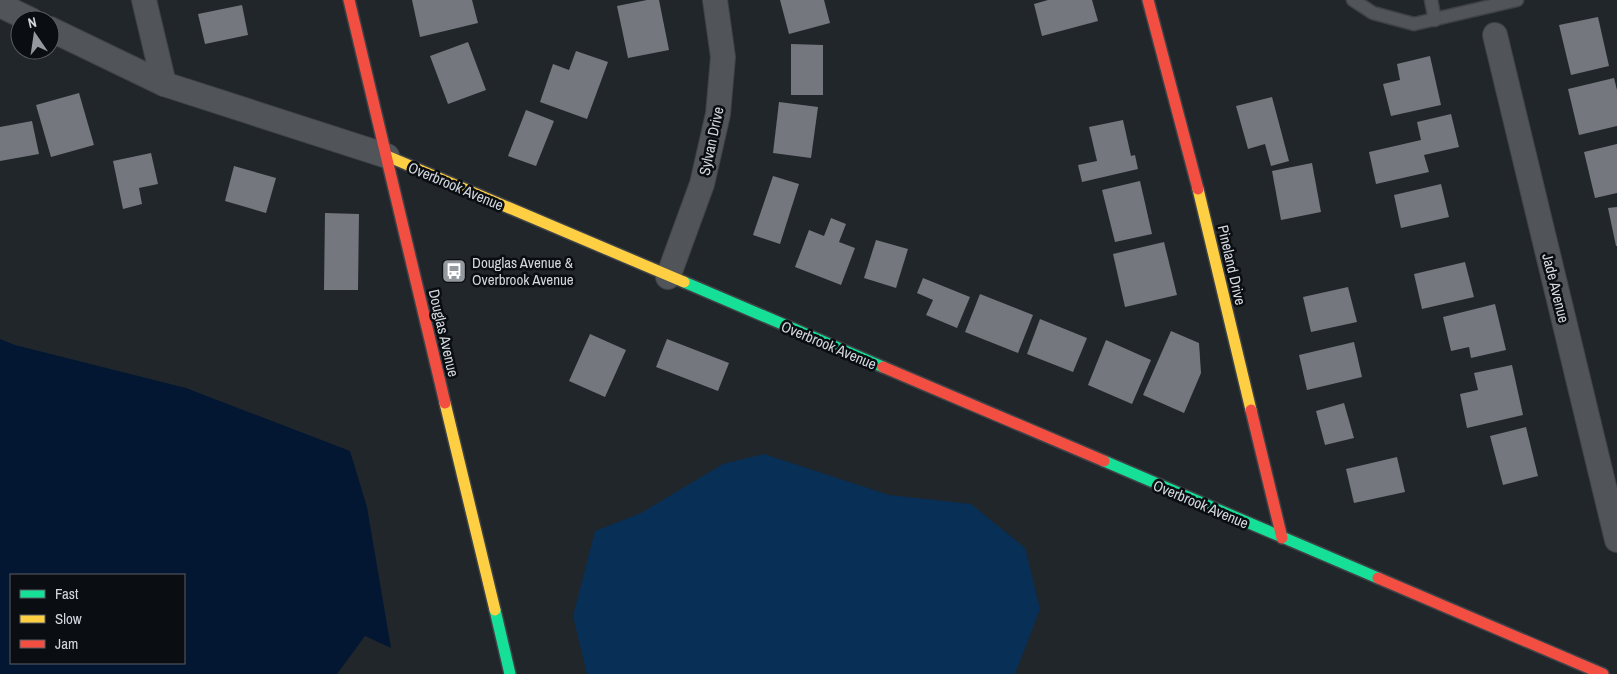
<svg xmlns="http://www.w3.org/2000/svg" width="1617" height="674" viewBox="0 0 1617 674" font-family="'Archivo Narrow',sans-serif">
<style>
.green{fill:#082f55}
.water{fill:#031732;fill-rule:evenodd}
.building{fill:#74787e}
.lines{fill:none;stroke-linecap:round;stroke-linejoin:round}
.lane-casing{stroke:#3f4347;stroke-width:15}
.street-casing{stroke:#3f4347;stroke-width:26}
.fast-casing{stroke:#3f4347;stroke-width:14}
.slow-casing{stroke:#3f4347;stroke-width:14}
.jam-casing{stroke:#3f4347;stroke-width:14}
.lane{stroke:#515458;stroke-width:12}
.street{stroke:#515458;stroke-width:24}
.fast{stroke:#16e098;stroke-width:11}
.slow{stroke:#ffcf43;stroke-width:11}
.jam{stroke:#f24e42;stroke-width:11}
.labels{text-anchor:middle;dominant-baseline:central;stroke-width:5;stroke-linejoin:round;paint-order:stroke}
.street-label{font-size:15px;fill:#d2d7de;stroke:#0a0e12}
.poi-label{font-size:15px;fill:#d2d7de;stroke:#0a0e12;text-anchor:start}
</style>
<rect width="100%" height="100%" fill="#21262b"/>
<polygon class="green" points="764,454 889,495 971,504 1025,548 1040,609 1015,674 587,674 573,616 595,531 641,513 723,464"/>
<path class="water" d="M0,339L15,345L186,388L350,451L367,507L391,648L365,636L337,674H0ZM11,575H184V663H11Z"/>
<g class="building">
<polygon points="412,0 472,0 478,23 420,37"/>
<polygon points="647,0 659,0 669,50 628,58 617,6"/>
<polygon points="780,0 824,0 830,23 789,34"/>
<polygon points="1048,0 1092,0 1098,21 1042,36 1034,4"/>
<polygon points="242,5 248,35 205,44 198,14"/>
<polygon points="1598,17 1609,66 1571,75 1559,25"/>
<polygon points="468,42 486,90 448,104 430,56"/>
<polygon points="791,44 823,45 823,95 791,95"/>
<polygon points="576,51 608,62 587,119 540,102 553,64 569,70"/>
<polygon points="1430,56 1441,105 1391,116 1383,84 1400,80 1397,64"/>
<polygon points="1614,78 1617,90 1617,126 1579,135 1568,89"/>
<polygon points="79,93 94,145 51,157 36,105"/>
<polygon points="1272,97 1289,161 1271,166 1265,144 1248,149 1236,106"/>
<polygon points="779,102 818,107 811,158 773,153"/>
<polygon points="526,110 554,121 536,166 508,156"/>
<polygon points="1451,114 1459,147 1424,155 1429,172 1376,184 1369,152 1421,140 1417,122"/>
<polygon points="1123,120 1131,156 1135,155 1138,169 1082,182 1078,165 1097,161 1089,127"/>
<polygon points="32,121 39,154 0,161 0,127"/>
<polygon points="1617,144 1617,193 1595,198 1584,152"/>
<polygon points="151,153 158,184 139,188 142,204 123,209 113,161"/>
<polygon points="1312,163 1321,212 1281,220 1272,171"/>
<polygon points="234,166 276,178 266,213 225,201"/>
<polygon points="773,176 799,184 780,244 753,235"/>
<polygon points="1140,181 1152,234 1115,242 1102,190"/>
<polygon points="1441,184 1449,217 1401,228 1394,195"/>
<polygon points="1617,207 1617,246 1616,246 1608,208"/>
<polygon points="325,213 359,214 358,290 324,290"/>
<polygon points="831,218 846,224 839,242 855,248 841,285 795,267 809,230 824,236"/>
<polygon points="876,240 908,249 896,288 864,278"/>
<polygon points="1164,242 1177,295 1125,307 1113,254"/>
<polygon points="1465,262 1474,297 1422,309 1414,274"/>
<polygon points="923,278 970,297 957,328 926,315 933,300 917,293"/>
<polygon points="1348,287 1357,322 1311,332 1303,297"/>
<polygon points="980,294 1033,315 1018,353 965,332"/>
<polygon points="1495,304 1506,350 1471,358 1469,347 1451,351 1443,317"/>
<polygon points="1040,319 1087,338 1073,372 1027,354"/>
<polygon points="1171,331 1199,343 1201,373 1184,413 1143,395"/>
<polygon points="590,334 626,350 605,397 569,381"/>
<polygon points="667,339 729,363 718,391 656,367"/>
<polygon points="1106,340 1151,360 1132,404 1088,385"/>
<polygon points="1354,342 1362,377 1307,390 1299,355"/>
<polygon points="1512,365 1523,415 1467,428 1460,394 1478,390 1474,373"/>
<polygon points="1344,403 1354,438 1325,445 1316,411"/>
<polygon points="1526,427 1538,476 1503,485 1490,436"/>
<polygon points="1397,457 1405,492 1354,503 1346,469"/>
</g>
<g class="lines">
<defs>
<g id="lane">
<polyline points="1353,0 1373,13 1414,24 1517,0"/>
<polyline points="1431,0 1435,20"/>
</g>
<g id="street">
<polyline points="144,0 164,84"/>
<polyline points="0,5 31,20"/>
<polyline points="50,29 164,84 387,156"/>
<polyline points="1495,35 1617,540"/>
<polyline points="668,277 702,184 718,114 723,57 715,0"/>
</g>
<g id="fast">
<polyline points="684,282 883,367"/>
<polyline points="1104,461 1378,578"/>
<polyline points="495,610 510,674"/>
</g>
<g id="slow">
<polyline points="387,156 684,282"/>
<polyline points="1198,189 1251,410"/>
<polyline points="445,403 495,610"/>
</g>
<g id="jam">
<polyline points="349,0 445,403"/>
<polyline points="1148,0 1198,189"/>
<polyline points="883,367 1104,461"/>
<polyline points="1251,410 1282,538"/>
<polyline points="1378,578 1603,674"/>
</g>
</defs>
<use href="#lane" class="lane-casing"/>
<use href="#street" class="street-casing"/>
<use href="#fast" class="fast-casing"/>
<use href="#slow" class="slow-casing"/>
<use href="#jam" class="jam-casing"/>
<use href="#lane" class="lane"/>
<use href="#street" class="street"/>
<use href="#fast" class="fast"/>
<use href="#slow" class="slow"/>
<use href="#jam" class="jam"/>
</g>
<defs>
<symbol id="bus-square" viewBox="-11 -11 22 22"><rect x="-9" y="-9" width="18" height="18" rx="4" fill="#94999f" stroke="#0a0e12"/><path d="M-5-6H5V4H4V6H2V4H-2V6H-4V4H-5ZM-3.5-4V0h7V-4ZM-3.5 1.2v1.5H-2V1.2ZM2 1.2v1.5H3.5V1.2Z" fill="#fff"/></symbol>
</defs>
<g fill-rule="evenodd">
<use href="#bus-square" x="440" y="257" width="28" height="28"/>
</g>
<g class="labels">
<g class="street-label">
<text transform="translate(711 141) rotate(-78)">Sylvan Drive</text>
<text transform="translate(456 186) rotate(23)">Overbrook Avenue</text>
<text transform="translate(1232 265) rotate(77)">Pineland Drive</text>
<text transform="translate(1556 288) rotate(76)">Jade Avenue</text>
<text transform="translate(444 333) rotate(77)">Douglas Avenue</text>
<text transform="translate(829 345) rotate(23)">Overbrook Avenue</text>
<text transform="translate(1201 504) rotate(23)">Overbrook Avenue</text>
</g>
<g class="poi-label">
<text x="472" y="262">Douglas Avenue &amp;<tspan x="472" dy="17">Overbrook Avenue</tspan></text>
</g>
</g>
<rect x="10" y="574" width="175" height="90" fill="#0a0e12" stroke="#5a5e64"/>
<rect x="20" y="590" width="25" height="8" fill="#16e098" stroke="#5a5e64"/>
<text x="55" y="599" font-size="15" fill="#d2d7de">Fast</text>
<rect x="20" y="615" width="25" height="8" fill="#ffcf43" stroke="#5a5e64"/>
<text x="55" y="624" font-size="15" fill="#d2d7de">Slow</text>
<rect x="20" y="640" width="25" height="8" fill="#f24e42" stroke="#5a5e64"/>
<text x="55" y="649" font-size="15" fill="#d2d7de">Jam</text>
<g transform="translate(35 35) rotate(347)"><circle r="24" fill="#0a0e12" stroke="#5a5e64"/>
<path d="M0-4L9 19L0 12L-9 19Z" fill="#94999f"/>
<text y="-8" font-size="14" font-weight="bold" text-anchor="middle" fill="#d2d7de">N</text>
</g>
</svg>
